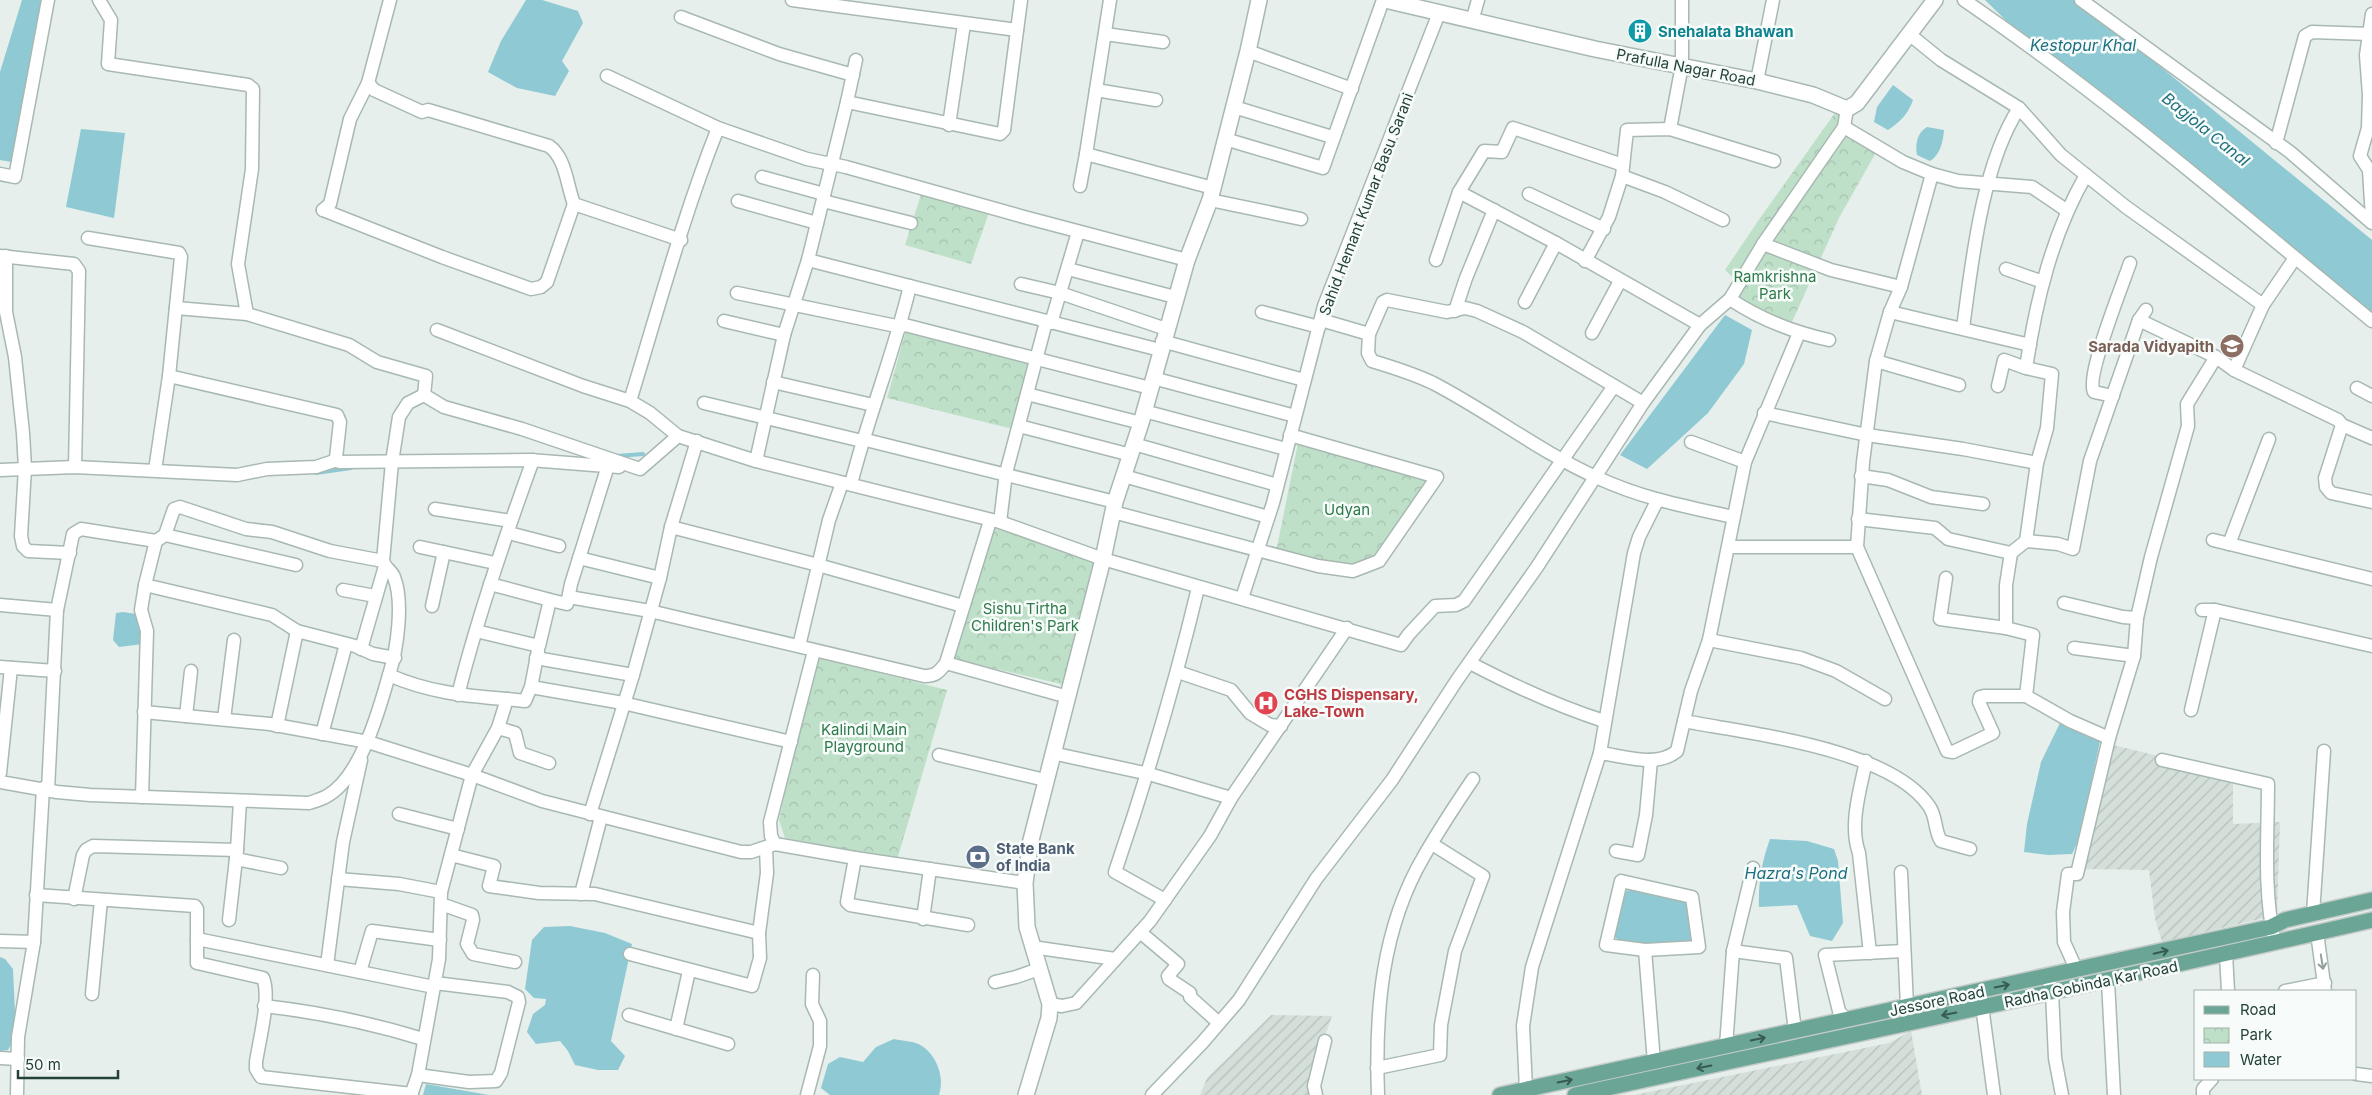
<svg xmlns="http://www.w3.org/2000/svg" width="2372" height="1095" viewBox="0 0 2372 1095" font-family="Inter,sans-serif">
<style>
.industrial{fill:url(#industrial-furrows)}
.park{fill:url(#park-crowns)}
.pitch{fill:#bfe0c8}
.water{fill:#8ec9d4}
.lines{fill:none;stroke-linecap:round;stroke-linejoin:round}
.stream{stroke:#8ec9d4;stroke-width:4}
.minor-casing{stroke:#a8b8b2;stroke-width:15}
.tertiary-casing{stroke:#a8b8b2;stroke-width:18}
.primary-casing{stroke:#c2cac8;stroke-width:18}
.minor{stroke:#fff;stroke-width:12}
.tertiary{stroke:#fff;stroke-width:15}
.primary{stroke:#6aa596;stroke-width:15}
.oneway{stroke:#365b51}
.oneway2{stroke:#92a09c}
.labels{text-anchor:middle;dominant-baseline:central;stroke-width:5;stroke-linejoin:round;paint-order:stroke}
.culture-label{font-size:15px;font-weight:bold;fill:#0d838f;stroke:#f7fbf9;text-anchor:start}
.street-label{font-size:15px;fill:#24423a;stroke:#f7fbf9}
.park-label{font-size:15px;fill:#2d7a4b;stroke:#f7fbf9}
.education-label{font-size:15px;font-weight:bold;fill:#785e54;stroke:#f7fbf9;text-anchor:end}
.health-label{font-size:15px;font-weight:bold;fill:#be3a42;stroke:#f7fbf9;text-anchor:start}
.service-label{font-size:15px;font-weight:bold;fill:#4e5e75;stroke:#f7fbf9;text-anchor:start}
.water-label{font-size:16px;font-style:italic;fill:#1c6f80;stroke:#f7fbf9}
</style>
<defs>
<pattern id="industrial-furrows" width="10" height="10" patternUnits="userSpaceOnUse" patternTransform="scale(1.25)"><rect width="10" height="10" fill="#d4dfda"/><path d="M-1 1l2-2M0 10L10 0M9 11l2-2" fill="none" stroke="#b6c1bc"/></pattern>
<pattern id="park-crowns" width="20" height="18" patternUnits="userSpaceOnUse" patternTransform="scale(1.25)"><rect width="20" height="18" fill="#bfe0c8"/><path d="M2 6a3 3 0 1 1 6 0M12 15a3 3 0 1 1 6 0" fill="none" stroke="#a4c1ad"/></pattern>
</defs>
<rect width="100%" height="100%" fill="#e6efeb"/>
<g class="industrial">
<polygon points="2113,745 2233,774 2233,824 2280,822 2277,915 2162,942 2155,919 2149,870 2083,869"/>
<polygon points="1271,1015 1332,1016 1322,1044 1313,1095 1200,1095 1207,1078"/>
<polygon points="1911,1031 1922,1095 1634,1095 1889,1043"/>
</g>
<g class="park">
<polygon points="1837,110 1843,119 1845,134 1879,147 1839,218 1791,324 1730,299 1772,231 1758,221"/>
<polygon points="923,188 991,207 971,264 905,245"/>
<polygon points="907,327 1037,360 1021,431 887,398"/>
<polygon points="1300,433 1443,475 1380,565 1348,576 1274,562"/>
<polygon points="993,528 1096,559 1065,685 955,659"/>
<polygon points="815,657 947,690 897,860 785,838 779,820"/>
</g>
<polygon class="pitch" points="1758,221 1772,231 1737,281 1725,270"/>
<g class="water">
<polygon points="22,0 44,0 11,162 0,160 0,72"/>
<polygon points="526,0 542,0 578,11 583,23 562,61 569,71 555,96 517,88 488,72 501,41"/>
<polygon points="1985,0 2079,0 2372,240 2372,322 2022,36"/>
<path d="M1893,85L1913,100C1908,114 1901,121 1888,130L1874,122L1877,107Z"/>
<path d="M1927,127L1944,130C1943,142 1940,155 1930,161L1917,155C1915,144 1917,133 1927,127Z"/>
<polygon points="81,129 125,133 114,218 66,207"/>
<polygon points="1725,315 1752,330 1744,364 1708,413 1647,469 1620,455"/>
<polygon points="123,612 143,615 143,644 119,647 113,640 116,613"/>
<polygon points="2060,723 2101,736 2080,837 2072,854 2048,855 2024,852 2027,824 2041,762"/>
<path d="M1770,839L1807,841L1834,849L1838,861L1843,923L1832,941L1810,936L1797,905L1759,907C1758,883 1762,861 1770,839Z"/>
<polygon points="1633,889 1689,901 1693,942 1624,945 1614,936 1623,892"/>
<polygon points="570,926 605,933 632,944 611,1041 625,1056 618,1070 598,1070 575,1065 568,1051 560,1041 536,1044 527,1032 533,1014 545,1005 546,999 534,998 525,989 532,940 544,927"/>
<polygon points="0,957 5,959 13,969 16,1035 8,1050 0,1051"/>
<path d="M894,1039C902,1041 915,1041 922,1046C937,1056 945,1078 939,1095H830L821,1088L828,1064L840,1057L863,1062L876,1047Z"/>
<polygon points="426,1084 489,1095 423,1095"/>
</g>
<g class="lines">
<g class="stream">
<polyline points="617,456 643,454"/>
<polyline points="316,473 351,468"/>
</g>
<defs>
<g id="minor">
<polyline points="99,0 111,20 108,64 248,85 253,89 252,169 238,264 247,314"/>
<polyline points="792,0 1017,30"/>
<polyline points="1110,0 1086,154 1213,188"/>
<path d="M1964,0C2107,98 2238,211 2372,321"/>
<polyline points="2081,0 2290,152 2372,223"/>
<polyline points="2372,14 2366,55 2369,95 2368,128 2360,156 2369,170 2372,218"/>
<polyline points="681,17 779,54 853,75"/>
<polyline points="1472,21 1478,0"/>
<polyline points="1105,34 1163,42"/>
<polyline points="1909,34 1941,60 2019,108 2061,155 2126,207 2263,305"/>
<polyline points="1248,51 1352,89"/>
<polyline points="607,76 718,128 807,159 846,167 1024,217 1187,260"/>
<polyline points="1757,81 1773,0"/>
<path d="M368,83L374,90L422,112L428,110L549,146C566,158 567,186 574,204L681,240"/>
<polyline points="1096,90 1156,100"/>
<polyline points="847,102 856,60"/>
<polyline points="1234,107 1332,137"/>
<polyline points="949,125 964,24"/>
<polyline points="1844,127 1903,162 1932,174 1958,181 2032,187 2066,210"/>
<polyline points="1670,129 1682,65 1682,0"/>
<polyline points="1225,139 1323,168 1383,0"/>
<polyline points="2276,143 2305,36 2312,32 2370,34"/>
<polyline points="0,174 15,177 48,0"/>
<polyline points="1932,174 1901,287 1890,312 1876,361 1863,462 1857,547 1947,751 1953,752 1993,733 1979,702 1980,697 1984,696 2026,696 2070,721 2109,738"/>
<polyline points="1622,176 1665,192 1723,220"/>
<polyline points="762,177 824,194"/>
<polyline points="1080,186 1086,154"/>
<polyline points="1459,192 1556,243 1700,325"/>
<polyline points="1529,194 1604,229"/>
<polyline points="1210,200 1301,219"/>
<polyline points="738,201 817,223"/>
<polyline points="823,201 911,223"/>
<polyline points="323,210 442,257 531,289 541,287 547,282 574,204"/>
<polyline points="323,210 330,204 350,119 368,83 390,0"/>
<polyline points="88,238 179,253 181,257 169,376 337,415 340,422 336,458 339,462 530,460 619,467"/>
<polyline points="1763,244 1831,270 1901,287"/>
<polyline points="0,256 74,264 79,271 75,467"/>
<polyline points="6,256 6,312 15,357 23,433 25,468 21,536 23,546 28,551 70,553"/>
<polyline points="808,260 1160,350"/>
<polyline points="1436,260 1459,192 1484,151 1502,152 1513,128 1623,165"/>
<polyline points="1585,261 1609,217 1622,176 1627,130 1670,129 1774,161"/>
<polyline points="1068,269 1175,297"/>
<polyline points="2006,269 2043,282"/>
<polyline points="1021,284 1060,293 1166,329"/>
<polyline points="737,293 901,327"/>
<path d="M1730,299C1761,320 1793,332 1829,340"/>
<polyline points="1525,302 1556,243"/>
<polyline points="176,308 247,314 349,345 377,362 426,376 424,395"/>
<polyline points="1455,311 1466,278 1494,210"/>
<polyline points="1262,312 1319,327"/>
<polyline points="1890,312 2030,345"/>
<path d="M1321,320L1369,334L1368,353L1372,361C1392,367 1414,374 1433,383C1489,412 1540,452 1598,478C1644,499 1684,506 1733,517"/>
<polyline points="2139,320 2216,357 2234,370 2338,420 2342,425 2325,478 2326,487 2331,493 2372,502"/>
<polyline points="724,321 784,335"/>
<polyline points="1051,323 1078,232"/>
<polyline points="901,324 1150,388"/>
<path d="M1963,328C1972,261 1982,165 2019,108"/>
<polyline points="437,330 583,386 630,401 650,413 678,436 756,461 1000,522 1103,559 1401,645 1409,634 1435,606 1456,605 1464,601 1614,386"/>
<polyline points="1592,333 1620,281"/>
<polyline points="1369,334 1383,302 1387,300 1447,312 1465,308 1477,311 1523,332 1643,403"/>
<polyline points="1162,341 1304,380"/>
<polyline points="1876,361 1959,385"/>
<polyline points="2234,370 2263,305 2295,258"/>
<polyline points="1153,378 1295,416"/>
<polyline points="773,382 873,405"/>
<polyline points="1998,386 2004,360 2026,368"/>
<polyline points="2357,388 2372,396"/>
<polyline points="1027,394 1141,423"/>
<path d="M2113,396L2094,392C2085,377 2123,284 2130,263"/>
<path d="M630,401C658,310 683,216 718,128"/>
<polyline points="704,403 862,441"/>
<polyline points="1144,411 1286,449"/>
<polyline points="1764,413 1867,435 1963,449 2037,463"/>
<polyline points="2342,425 2372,438"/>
<polyline points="1019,426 1131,455"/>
<polyline points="862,439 1115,502"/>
<polyline points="1691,442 1745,462"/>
<polyline points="1134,444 1277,485"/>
<polyline points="756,461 784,335 808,260 847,102 1000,134 1004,130 1021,0"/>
<polyline points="0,470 75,467 237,475 267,469 316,467 337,460"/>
<polyline points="155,470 169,376"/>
<polyline points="1124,476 1268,517"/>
<polyline points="1861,476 1888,480 1931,497 1983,504"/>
<path d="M851,484C868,417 894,353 910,286"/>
<polyline points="435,509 511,521"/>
<polyline points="1113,512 1318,566 1353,571 1379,561 1437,477 1290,435"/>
<polyline points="1858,519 1935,528 1948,539 2011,553 2026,541 2058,544 2073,549 2090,461 2139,320 2146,310"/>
<polyline points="1000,522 1006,473 1046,322"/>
<polyline points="671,527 818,565 963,606"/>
<polyline points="509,533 559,546"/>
<polyline points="165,535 296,565"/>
<polyline points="2213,540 2372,579"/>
<path d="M2026,541L2037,463L2047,428L2052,374L2026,368C2036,301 2052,234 2086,175"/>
<polyline points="2229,544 2269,439"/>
<polyline points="420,547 495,563"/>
<polyline points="1729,547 1857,547"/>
<polyline points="579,558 660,578"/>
<path d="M383,561C385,568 392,571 394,577C404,602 397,650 389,675C427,692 465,696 507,699L498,728L472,775L441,892L439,959L418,1075L411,1095"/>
<polyline points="1946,578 1940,619 2006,628 2033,635 2026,696"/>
<polyline points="490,584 550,600"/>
<polyline points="343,590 375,596"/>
<path d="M569,597L650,611L924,676C936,676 939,672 946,663L990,521"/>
<polyline points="1242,598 1273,503 1324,306 1439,13"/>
<polyline points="2064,603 2123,617 2137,618"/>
<polyline points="0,605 57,610"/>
<polyline points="432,606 444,552"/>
<polyline points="2202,610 2215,610 2372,646"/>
<polyline points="2006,628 2006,585 2011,553"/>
<polyline points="476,631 539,646 550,600 567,604 571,584 606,472"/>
<polyline points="1709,640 1801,658 1836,671 1885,699"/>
<polyline points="799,646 829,520 842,483"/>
<polyline points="2074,648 2134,656"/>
<polyline points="361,649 385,566"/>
<polyline points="814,651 770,822 771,836 775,844 855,858 1025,883"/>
<polyline points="395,658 373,654 355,646 297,631 272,615 145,585 156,541 165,535 174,509 180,507 246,529 272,532 330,551 383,561 392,462 399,417 408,403 424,395 444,407 522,429 640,469 678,436"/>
<polyline points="536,658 633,675"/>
<polyline points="946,663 1068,697"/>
<path d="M1470,663C1514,686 1557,706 1604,721"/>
<polyline points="0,667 55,671"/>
<polyline points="1178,672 1231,690 1250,713 1270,725 1281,726"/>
<polyline points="531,687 623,703 791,742"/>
<path d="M458,695C478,615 505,537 533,460"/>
<polyline points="507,699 525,701 531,687 538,651"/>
<polyline points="2191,710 2215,610"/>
<polyline points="144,712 270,724 368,742 472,775 542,801 741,852 751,852 775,844"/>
<polyline points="186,716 191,671"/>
<polyline points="224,719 234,640"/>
<path d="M1684,721C1750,734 1889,748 1929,806C1937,817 1934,830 1941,841L1970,849"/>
<polyline points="277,726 297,631"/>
<polyline points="498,728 515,733 520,753 549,763"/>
<polyline points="322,734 346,644"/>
<polyline points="1052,753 1149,774 1231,798"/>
<path d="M1600,753C1624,756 1657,768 1677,751L1691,691L1709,640L1745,462L1799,333"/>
<polyline points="939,755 1045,780"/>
<path d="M2162,760L2268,784C2268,836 2263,892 2275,943"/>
<path d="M1866,761C1860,790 1849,825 1859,853L1870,953"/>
<polyline points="0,773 11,668"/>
<path d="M0,782L57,792L90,795L309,803C315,801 322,799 327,796C361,777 379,710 389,675"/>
<polyline points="48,790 57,610 73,534 81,529 156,541"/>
<polyline points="142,797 147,631 141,610 145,585"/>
<polyline points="399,814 458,829"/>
<polyline points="590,814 633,675 660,578 671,527 697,441"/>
<polyline points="1616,851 1638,855 1646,815 1651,760"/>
<polyline points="451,855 494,866 489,886 539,893 595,894 759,933 767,873 766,848"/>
<polyline points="855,858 847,902 850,905 968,925"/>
<polyline points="236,859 281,868"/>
<polyline points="1901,872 1907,1007"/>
<polyline points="338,879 399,884 441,892"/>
<polygon points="1621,881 1692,897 1699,947 1645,950 1606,945"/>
<polyline points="581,894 601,817"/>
<path d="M36,895L195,906L197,909V963L263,978C271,997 259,1041 256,1062V1069L261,1077L412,1094"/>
<polyline points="74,899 83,855 86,850 93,846 237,850 240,801"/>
<path d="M1165,900L1115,872C1147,778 1175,684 1198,588"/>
<polyline points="441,904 472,915 473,920 467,944 473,954 515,962"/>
<polyline points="2313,914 2324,751"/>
<polyline points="923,919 930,869"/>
<polyline points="229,920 237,850"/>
<polyline points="1140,932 1178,964 1168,976 1169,979 1190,993 1190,997 1219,1023"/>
<polyline points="2317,933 2325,991"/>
<polyline points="197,939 434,987"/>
<polyline points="0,941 34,942"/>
<polyline points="1032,947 1115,959"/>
<polyline points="1645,950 1654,1062"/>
<polyline points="1733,951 1786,958 1795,1031"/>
<polyline points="630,954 752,986 760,958 759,933"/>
<polyline points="2226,954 2228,991"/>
<polyline points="327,965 343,842 361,760"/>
<polyline points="2077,971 2064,942 2063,912 2068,874 2077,874 2109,738 2134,656 2137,618 2151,557 2188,426 2187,404 2216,357"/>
<polyline points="360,972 372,931 440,940"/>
<polyline points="2048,977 2052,992 2055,1058 2062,1095"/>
<polyline points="2108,981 2114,1095"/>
<polyline points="995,982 1016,977 1039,969"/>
<polyline points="1980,991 1994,1095"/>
<polyline points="2285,991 2325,983"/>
<polyline points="92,994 101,900"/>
<polyline points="1050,1004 1062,1006 1076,1003 1150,921 1210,836 1231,798 1347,628"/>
<path d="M264,1006C318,1012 371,1023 423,1039"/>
<polyline points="629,1015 728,1044"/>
<polyline points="1846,1020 1839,1011 1825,955 1904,951"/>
<polyline points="676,1029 689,971"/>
<polyline points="1726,1046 1733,951 1753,868"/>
<polyline points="0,1058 18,1059"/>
<polyline points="1377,1068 1440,1055 1441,1025 1455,951 1483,876 1432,844"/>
<polyline points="2356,1074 2372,1076"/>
<polyline points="418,1075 469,1082 496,1081 501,1073 519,1002 518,997 508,992 435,983"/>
<polyline points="1526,1089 1523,1026 1532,967 1600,753 1634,553 1639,537 1657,501"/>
<polyline points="17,1095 18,1037 34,942 43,788"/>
<polyline points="807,1095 820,1046 820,1021 812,1004 813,975"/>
<polyline points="1152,1095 1202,1043 1239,1000 1316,879 1392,780 1457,680 1537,567 1643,403 1700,325 1730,299 1763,244 1844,127 1847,109"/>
<polyline points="1316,1095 1314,1086 1325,1041"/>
<path d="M1378,1095C1375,1013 1381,929 1424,856C1439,830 1456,804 1473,779"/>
<polyline points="2203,1095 2203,1089 2212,1079"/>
</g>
<g id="tertiary">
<polyline points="1385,0 1595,49 1757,81 1813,95 1847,109 1857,103 1935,0"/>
<polyline points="1026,1095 1049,1018 1050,1004 1027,927 1025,883 1030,844 1103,559 1115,502 1141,423 1187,260 1210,200 1248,51 1259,0"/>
</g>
<g id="primary">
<polyline points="1500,1095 2271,927 2285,920 2372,900"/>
<path d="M1575,1095C1840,1037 2107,982 2372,920"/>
</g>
</defs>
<use href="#minor" class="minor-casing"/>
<use href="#tertiary" class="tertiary-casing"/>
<use href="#primary" class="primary-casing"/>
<use href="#minor" class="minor"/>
<use href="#tertiary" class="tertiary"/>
<use href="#primary" class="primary"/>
</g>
<defs><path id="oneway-shaft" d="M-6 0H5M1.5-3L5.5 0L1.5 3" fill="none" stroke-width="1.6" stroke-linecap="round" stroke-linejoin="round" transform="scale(1.25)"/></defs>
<g class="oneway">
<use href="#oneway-shaft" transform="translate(2161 952) rotate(-13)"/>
<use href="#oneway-shaft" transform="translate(2002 986) rotate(-12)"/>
<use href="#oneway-shaft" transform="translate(1949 1014) rotate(168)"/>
<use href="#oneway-shaft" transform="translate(1758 1039) rotate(-12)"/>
<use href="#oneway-shaft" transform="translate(1704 1067) rotate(168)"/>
<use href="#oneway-shaft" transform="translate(1565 1081) rotate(-12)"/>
</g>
<use class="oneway2" href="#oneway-shaft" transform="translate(2322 962) rotate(81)"/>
<defs>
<symbol id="building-disc" viewBox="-11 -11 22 22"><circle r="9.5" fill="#0f9aa8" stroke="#f7fbf9"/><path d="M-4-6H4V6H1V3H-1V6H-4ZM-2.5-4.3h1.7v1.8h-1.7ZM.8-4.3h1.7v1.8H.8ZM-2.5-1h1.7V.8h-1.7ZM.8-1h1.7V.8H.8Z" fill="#fff"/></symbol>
<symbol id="school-disc" viewBox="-11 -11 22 22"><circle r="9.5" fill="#8d6e63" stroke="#f7fbf9"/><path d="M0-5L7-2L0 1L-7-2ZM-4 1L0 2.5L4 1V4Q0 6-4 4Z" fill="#fff"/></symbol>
<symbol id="hospital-disc" viewBox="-11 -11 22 22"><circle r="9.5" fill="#e0444e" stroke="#f7fbf9"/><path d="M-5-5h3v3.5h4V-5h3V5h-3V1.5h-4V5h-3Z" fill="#fff"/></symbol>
<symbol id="bank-disc" viewBox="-11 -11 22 22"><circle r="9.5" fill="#5c6f8a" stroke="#f7fbf9"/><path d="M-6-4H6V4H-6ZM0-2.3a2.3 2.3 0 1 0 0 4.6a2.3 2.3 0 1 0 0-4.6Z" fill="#fff"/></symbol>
</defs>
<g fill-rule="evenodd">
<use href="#building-disc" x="1626" y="17" width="28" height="28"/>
<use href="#school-disc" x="2218" y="332" width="28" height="28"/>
<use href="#hospital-disc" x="1252" y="689" width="28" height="28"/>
<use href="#bank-disc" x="964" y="843" width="28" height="28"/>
</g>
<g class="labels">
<g class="culture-label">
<text x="1658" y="31">Snehalata Bhawan</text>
</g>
<g class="street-label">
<text transform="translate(1686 67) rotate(11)">Prafulla Nagar Road</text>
<text transform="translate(1366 204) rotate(-69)">Sahid Hemant Kumar Basu Sarani</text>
<text transform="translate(2091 984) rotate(-12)">Radha Gobinda Kar Road</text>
<text transform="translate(1937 1001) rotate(-12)">Jessore Road</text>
</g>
<g class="park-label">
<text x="1775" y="276">Ramkrishna<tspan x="1775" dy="17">Park</tspan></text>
<text x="1347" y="509">Udyan</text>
<text x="1025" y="608">Sishu Tirtha<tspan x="1025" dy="17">Children's Park</tspan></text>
<text x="864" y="729">Kalindi Main<tspan x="864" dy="17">Playground</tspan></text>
</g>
<g class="education-label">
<text x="2214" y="346">Sarada Vidyapith</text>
</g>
<g class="health-label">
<text x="1284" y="694">CGHS Dispensary,<tspan x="1284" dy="17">Lake-Town</tspan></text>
</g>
<g class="service-label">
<text x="996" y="848">State Bank<tspan x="996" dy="17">of India</tspan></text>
</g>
<g class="water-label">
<text x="2083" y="45">Kestopur Khal</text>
<text transform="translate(2206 129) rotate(39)">Bagjola Canal</text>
<text x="1796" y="873">Hazra's Pond</text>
</g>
</g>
<rect x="2194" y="990" width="162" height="90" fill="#f7fbf9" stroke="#a3b1ad"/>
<rect x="2204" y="1006" width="25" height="8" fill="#6aa596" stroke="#a3b1ad"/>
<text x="2240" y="1015" font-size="15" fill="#24423a">Road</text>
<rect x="2204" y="1028" width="25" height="15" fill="url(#park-crowns)" stroke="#a3b1ad"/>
<text x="2240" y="1040" font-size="15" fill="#24423a">Park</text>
<rect x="2204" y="1052" width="25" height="15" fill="#8ec9d4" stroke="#a3b1ad"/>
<text x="2240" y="1065" font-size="15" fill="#24423a">Water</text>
<path d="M18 1070v8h100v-8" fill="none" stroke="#24423a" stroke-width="2.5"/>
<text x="25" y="1070" font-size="15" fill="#24423a" stroke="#f7fbf9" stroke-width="4" paint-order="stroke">50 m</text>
</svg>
